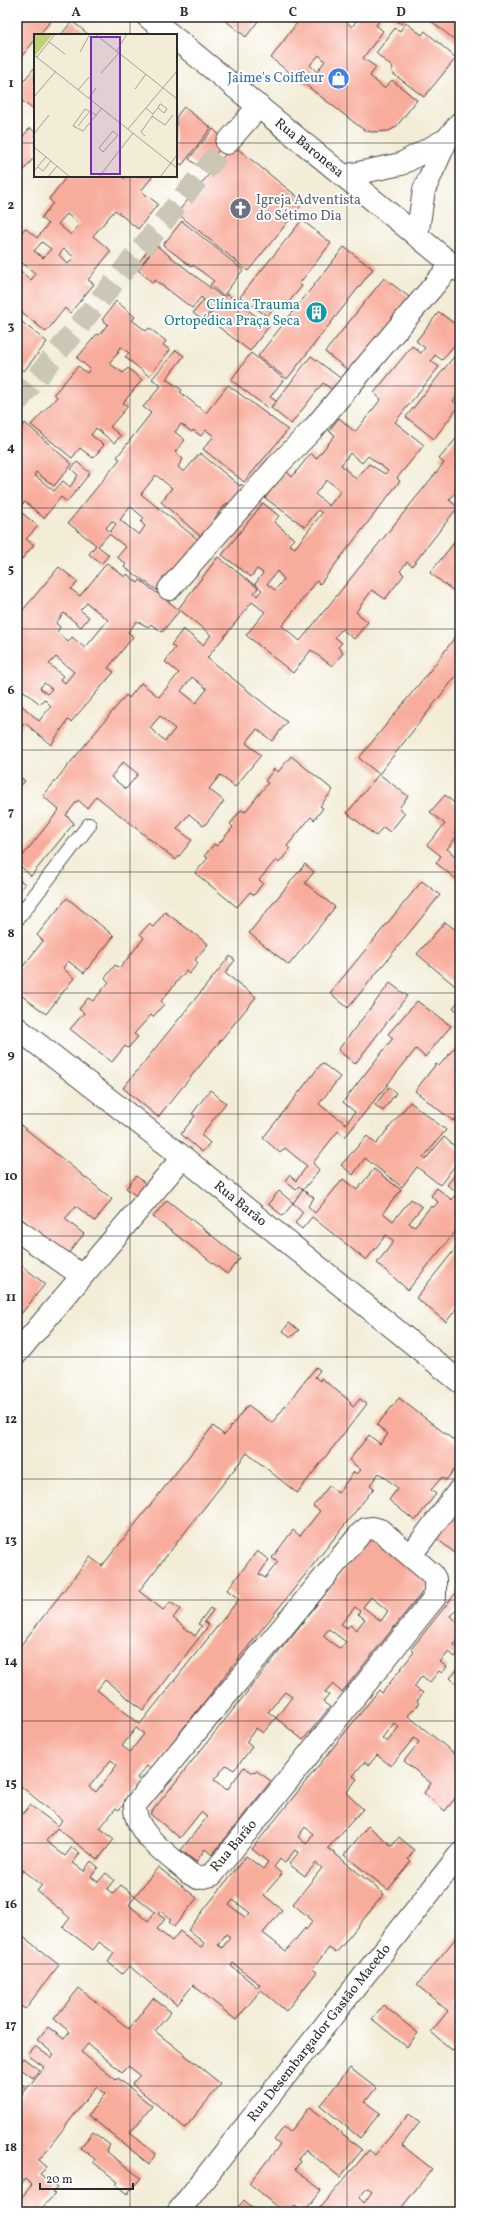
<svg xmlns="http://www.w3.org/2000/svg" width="477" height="2229" viewBox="0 0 477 2229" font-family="Vollkorn,serif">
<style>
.building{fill:#f8ac9b;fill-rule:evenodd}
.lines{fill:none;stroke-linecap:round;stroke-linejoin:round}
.minor-tunnel{stroke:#cbc6b5;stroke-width:22;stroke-dasharray:22 11;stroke-linecap:butt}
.service-casing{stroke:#494845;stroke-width:16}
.minor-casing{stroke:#494845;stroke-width:24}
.tertiary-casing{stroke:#494845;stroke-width:24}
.service{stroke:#fff;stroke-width:14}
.minor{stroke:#fff;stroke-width:22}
.tertiary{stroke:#fff;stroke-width:22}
.grid{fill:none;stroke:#2b2b2b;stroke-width:1;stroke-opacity:0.55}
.labels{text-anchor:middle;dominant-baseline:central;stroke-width:4;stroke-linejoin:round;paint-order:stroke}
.shop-label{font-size:14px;fill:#366cbe;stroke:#fff;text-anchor:end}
.street-label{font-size:14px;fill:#2b2b2b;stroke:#fff}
.worship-label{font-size:14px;fill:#5b616d;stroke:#fff;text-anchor:start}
.culture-label{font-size:14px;fill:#0d838f;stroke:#fff;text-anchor:end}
.inset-road{fill:none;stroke:#a39f93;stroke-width:1}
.view{fill:#7b2cbf;fill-opacity:0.15;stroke:#7b2cbf;stroke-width:2}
.inset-edge{fill:none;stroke:#2b2b2b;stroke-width:2}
.neatline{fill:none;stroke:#2b2b2b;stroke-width:1.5}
.grid-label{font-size:13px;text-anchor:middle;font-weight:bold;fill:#2b2b2b}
</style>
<rect width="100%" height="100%" fill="#fff"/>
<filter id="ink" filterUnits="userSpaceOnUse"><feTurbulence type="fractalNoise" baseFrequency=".025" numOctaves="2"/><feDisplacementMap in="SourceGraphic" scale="8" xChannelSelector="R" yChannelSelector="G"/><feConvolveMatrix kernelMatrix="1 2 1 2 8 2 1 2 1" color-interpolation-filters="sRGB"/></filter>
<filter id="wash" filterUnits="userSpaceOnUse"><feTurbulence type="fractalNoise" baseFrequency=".012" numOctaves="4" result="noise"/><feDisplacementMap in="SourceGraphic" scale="16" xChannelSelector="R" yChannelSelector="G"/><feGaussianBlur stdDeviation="0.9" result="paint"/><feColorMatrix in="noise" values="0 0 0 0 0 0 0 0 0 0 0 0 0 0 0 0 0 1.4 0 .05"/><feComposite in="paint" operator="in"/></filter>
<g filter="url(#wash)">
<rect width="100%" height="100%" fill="#f3edd8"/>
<g id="blocks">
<g class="building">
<polygon points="17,17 54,17 39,35 35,35 35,40 17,62"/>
<polygon points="221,17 261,17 246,37"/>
<path d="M307,17H349L346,21L352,27L359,17H382L376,25L383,31L363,58L376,67L370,76L384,88L392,80L417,100L396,127L389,131L372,132L364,130L271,58L299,20L302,23ZM319,55L325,61L317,72L310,65Z"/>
<polygon points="391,17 407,17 402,24"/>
<polygon points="426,17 460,17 460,44"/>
<polygon points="72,21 89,35 61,35"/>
<polygon points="406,23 422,35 425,31 456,58 424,97 391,72 393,68 376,53 395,28 400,31"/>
<polygon points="35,67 35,111 17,97 17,89"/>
<polygon points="184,107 211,128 182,165 176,161 176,117"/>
<polygon points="30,128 35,132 35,156 17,179 17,143"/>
<polygon points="213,129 226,141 203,170 189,159"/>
<polygon points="233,145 304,202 248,271 177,213"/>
<path d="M67,176H121L124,179L126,176H153L141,191L158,204L138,229L115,210L93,236L111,251L88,280L94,284L70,313L65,308L46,332L17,308V269L31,280L36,274L20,261L17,264V236L18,237L25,228L37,238L48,224L41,218L53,203L49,199ZM67,214L79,224L71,235L58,224ZM42,242L51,249L43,258L34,251ZM64,249L74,257L68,264L59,255Z"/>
<polygon points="302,220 331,243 299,284 302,286 284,308 278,303 267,316 240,297"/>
<polygon points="182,221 243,270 223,296 210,285 214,281 193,265 192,267 163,245"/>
<polygon points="153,243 156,246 137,269 135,268"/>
<polygon points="157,246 222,297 203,320 193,313 204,300 201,297 192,308 155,280 153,283 138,270"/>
<polygon points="344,247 373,269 287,379 258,356"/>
<polygon points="384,278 413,300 353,374 325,352"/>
<polygon points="227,294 269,326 250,351 207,318"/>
<polygon points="116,301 135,317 132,320 146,331 149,328 166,341 163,345 170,350 149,376 125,357 129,353 121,347 117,351 119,352 109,363 123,373 128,368 142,380 123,403 128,406 110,427 121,436 114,443 96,428 91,435 104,445 93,458 80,448 72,458 31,425 57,397 54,394 78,366 87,373 90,369 77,358 97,334 99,335 108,324 102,320"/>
<path d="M439,312L460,328V338L442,360L435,355L431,361L439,367L395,422L424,445L397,478L400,481L320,584L317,581L282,626L300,641L444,463L439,459L460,434V495L456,492L449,500L458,507L412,566L407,562L400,571L404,575L385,599L372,590L356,612L368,622L354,639L342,629L335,637L342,643L338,647L343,653L332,666L311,650L293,673L246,635L265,612L252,602L207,658L287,722L272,741L257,729L246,743L261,755L235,787L220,775L209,789L224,801L204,826L189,814L177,829L192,840L176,860L96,796L87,808L78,800L66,815L74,823L31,876L17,863L59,810L43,796L126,695L129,698L141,683L159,697L179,673L165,662L175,648L171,645L183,629L203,645L211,635L180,610L162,632L151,624L148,627L137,621L128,632L133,637L108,668L114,672L71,722L68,720L51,745L25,723L17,732V701L39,721L51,706L44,699L40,704L24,691L19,698L17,696V617L59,567L78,582L71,589L80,596L107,563L125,577L127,574L138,583L140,580L178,609L218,557L258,588L254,593L257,596L262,590L255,584L263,573L257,569L251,577L222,555L263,503L279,516L274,522L294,539L289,544L295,548L322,513L318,510L305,527L265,498L286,471L292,477L311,453L316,459L335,435L329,431L339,418L355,432L381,399L374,393L412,346L421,353L425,348L416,341ZM350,453L362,463L368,456L388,471L385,474L369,464L356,479L341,465ZM327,480L341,491L329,506L315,494ZM277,571L284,579L275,590L267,584ZM87,603L108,620L85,648L72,637L68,642L57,632L60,627L56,623L64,613L81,627L89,617L80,610ZM56,657L74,672L65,683L60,679L63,676L49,664ZM192,677L207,689L196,703L181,691ZM44,683L52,689L47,694L40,688ZM160,716L175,729L165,741L150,728ZM123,762L138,774L126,789L111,777Z"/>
<polygon points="17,318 47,342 24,371 17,366"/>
<polygon points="460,349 460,393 453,401 459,406 434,439 406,417"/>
<path d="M176,350L184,356L166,379L182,390L180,392L206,413L228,385L288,430L244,482L203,449L214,436L206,430L201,436L193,430L192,432L181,424L175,432L185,440L175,452L183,459L178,467L184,472L200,453L240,486L241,484L248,490L233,508L227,503L219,512L214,520L219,525L206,541L161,502L172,488L156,475L141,494L202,543L178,565L157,590L124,567L126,564L117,557L126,547L109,534L98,546L109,555L101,564L89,554L96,545L68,523L120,459L117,457L151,413L143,407L161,386L152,379ZM130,506L144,518L141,522L145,526L139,535L120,520ZM112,521L116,524L110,532L106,528Z"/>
<polygon points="251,353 284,379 270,397 276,401 269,409 231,380"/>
<polygon points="311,356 343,380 334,391 323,383 291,424 271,408"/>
<polygon points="25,423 72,464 54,486 36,472 34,475 54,491 63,481 70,487 78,475 71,469 77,462 90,473 67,502 61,497 44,518 25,502 21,506 17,502 17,433"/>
<polygon points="17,509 38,526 26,539 34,545 21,560 17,557"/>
<polygon points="457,539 460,541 460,586 455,592 430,573"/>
<polygon points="460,630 460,671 379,774 408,796 399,808 405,813 390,832 383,827 376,836 347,813 379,774 359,758 437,662"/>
<polygon points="291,756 333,790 320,806 323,808 314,820 311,817 287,846 290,849 279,863 276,860 259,880 263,883 254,895 250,892 237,907 195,873 208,858 204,856 214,844 217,846 233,827 230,824 241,810 245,812 268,783 265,781 274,769 278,772"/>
<polygon points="17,775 25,781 17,790"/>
<polygon points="445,795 460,808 460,827 455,832 456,833 460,829 460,836 458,835 447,849 460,860 460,882 436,863 441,856 427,845 445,824 430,812"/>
<polygon points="305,864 314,872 305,883 335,907 289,965 249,933"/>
<polygon points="17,878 25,884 17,893"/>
<polygon points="422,881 440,895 348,1008 330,993"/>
<polygon points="67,898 114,936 84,973 68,961 63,968 74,978 46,1014 17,992 17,974 43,941 37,935"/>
<polygon points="165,912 208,944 195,960 198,963 189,974 186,971 161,1001 164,1004 153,1017 151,1015 134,1034 138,1037 128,1048 125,1046 112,1062 70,1029 84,1013 79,1009 88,998 93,1001 109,982 105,978 115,965 120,968 144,938 140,934 149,924 153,927"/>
<polygon points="445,922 460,933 460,990 417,954"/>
<polygon points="230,956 235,960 225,973 256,997 158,1117 123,1088"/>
<polygon points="390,983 407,996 355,1064 338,1050"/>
<polygon points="460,999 460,1013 453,1008"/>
<polygon points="417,1001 451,1026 425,1057 416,1049 345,1137 338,1131 313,1163 319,1170 303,1190 314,1198 308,1206 315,1213 343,1179 357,1190 374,1169 401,1190 383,1213 393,1221 411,1199 422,1207 409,1223 414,1227 431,1206 433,1208 438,1202 431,1196 437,1188 452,1200 457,1192 447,1185 460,1169 460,1226 408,1290 377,1263 394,1241 386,1235 366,1260 312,1217 302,1229 295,1223 303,1212 293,1203 283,1216 268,1204 279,1191 293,1203 303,1190 299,1186 296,1190 285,1181 289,1175 296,1181 307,1166 285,1148 280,1153 263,1138 322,1063 340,1077 319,1104 346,1124 355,1112 343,1102 393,1038 388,1034"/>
<polygon points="460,1041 460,1117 458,1116 453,1121 415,1091 436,1064 439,1066"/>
<polygon points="389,1087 396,1093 383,1111 375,1105"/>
<polygon points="210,1090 226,1103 201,1135 210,1143 202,1152 181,1134 195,1116 192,1114"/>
<polygon points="410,1102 446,1130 423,1158 425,1160 444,1137 460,1151 460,1159 440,1185 417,1167 402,1187 365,1158 353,1175 341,1165 367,1136 376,1144"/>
<polygon points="17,1122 112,1199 95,1221 76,1206 65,1219 84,1234 67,1255 17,1215"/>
<polygon points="136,1176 151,1188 141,1200 126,1188"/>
<polygon points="167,1200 240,1258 227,1274 153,1217"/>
<polygon points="460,1243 460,1304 446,1322 416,1298"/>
<polygon points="22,1266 45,1284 17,1319 17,1272"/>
<polygon points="289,1323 299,1330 291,1337 283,1331"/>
<path d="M316,1367L320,1370L315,1377L320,1381L321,1378L351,1402L350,1404L353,1407L360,1399L367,1404L297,1493L247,1453L139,1591L163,1610L170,1602L180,1609L173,1618L195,1636L202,1626L198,1624L210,1608L213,1610L204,1622L209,1625L143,1710L105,1680L97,1690L140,1724L239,1599L227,1590L257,1551L269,1560L259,1574L265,1578L278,1562L272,1558L293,1530L300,1536L320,1511L313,1506L329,1486L338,1493L354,1472L357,1474L361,1470L349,1460L369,1435L380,1444L388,1434L377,1425L399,1398L460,1445V1463L446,1480L442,1477L431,1490L436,1494L415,1521L389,1500L398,1488L379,1473L370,1485L374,1488L151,1769L147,1766L137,1778L142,1782L119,1810L116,1808L100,1828L114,1839L98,1860L57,1828L46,1841L65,1856L72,1847L80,1853L73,1863L84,1871L91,1861L98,1867L91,1877L98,1882L106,1873L114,1880L107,1889L113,1894L121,1885L135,1896L129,1905L148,1921L155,1912L135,1896L158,1867L197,1898L174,1927L169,1922L171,1920L161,1911L158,1914L165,1919L157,1929L172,1941L180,1931L201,1948L204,1943L188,1930L246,1856L263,1869L268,1862L252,1849L379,1690L382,1693L414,1652L411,1649L460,1588V1606L450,1616L460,1624V1637L454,1645L460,1650L455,1657L449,1652L440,1662L447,1667L442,1673L439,1671L430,1682L422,1676L414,1687L423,1693L417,1701L419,1703L408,1716L460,1758V1792L445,1811L424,1793L431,1783L404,1761L419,1742L414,1738L391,1766L377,1755L369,1765L364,1762L353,1776L357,1779L346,1793L363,1809L328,1848L384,1894L336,1953L329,1948L312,1969L317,1972L286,2011L261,1990L236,2020L193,1985L177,2005L129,1966L122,1974L108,1962L114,1953L99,1942L93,1950L63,1927L70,1918L37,1891L42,1885L23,1870L17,1878V1821L30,1805L58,1826L62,1820L17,1783V1650L90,1557L102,1566L213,1426L224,1435L248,1405L272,1423ZM394,1723L399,1727L387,1742L382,1738ZM136,1728L144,1734L130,1752L122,1746ZM111,1760L117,1765L96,1792L89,1787ZM305,1827L313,1834L306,1844L298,1837ZM295,1850L299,1852L289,1864L305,1876L316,1863L322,1868L293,1904L313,1921L306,1930L305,1928L286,1951L263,1933L282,1910L264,1895L282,1874L274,1867L280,1859L285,1863ZM233,1900L250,1913L246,1918L229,1905ZM226,1934L230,1937L222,1948L218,1945ZM233,1963L260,1985L258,1988L231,1966Z"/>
<polygon points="460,1507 460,1557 436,1538"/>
<path d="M373,1534L431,1581L342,1692L332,1684L325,1692L329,1695L323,1702L330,1707L303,1740L276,1718L263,1733L256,1728L246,1742L252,1747L243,1759L234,1770L226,1765L214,1780L227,1790L244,1767L251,1772L257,1771L271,1781L212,1855L205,1849L196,1862L181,1850L207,1817L201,1812L180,1838L150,1814ZM371,1597L388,1611L381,1621L363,1607ZM355,1607L360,1611L358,1614L365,1619L356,1630L350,1625L347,1628L341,1624ZM329,1629L346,1642L340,1649L323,1636ZM285,1692L292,1697L276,1718L268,1712Z"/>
<polygon points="460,1666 460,1686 450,1678"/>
<polygon points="368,1826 392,1846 399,1837 414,1850 408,1859 411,1861 388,1890 344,1855"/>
<polygon points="17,1932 59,1965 25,2009 17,2003"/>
<polygon points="460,1933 460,1998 455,2004 460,2008 460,2016 458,2019 460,2021 460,2042 453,2051 431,2032 448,2011 417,1985"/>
<polygon points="79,1988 129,2029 153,1998 171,2012 155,2031 221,2084 185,2128 132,2084 140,2075 128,2066 122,2072 88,2044 81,2052 116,2080 118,2078 152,2106 130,2133 156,2154 149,2164 88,2115 105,2094 96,2087 39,2160 47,2167 40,2174 57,2187 52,2193 55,2194 38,2212 17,2212 17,2203 32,2185 25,2179 17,2188 17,2101 44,2067 28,2055 35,2046 51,2058 54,2054 37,2040 48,2027 64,2039 70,2032 54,2019"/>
<polygon points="383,2005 418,2033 407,2047 372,2019"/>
<polygon points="23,2058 39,2070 33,2078 17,2066"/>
<polygon points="350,2068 376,2088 365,2102 380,2113 360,2138 320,2105"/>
<polygon points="17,2081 25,2087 20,2093 17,2091"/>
<polygon points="310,2107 362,2150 340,2177 306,2150 298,2159 300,2162 295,2169 321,2190 304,2212 295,2206 290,2212 284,2212 249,2183 280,2145 274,2140 284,2127 290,2132"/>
<path d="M409,2114L420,2122L402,2145L432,2169L398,2212H316L369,2150L375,2155ZM367,2188L372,2192L364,2203L359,2198Z"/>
<polygon points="93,2132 110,2145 106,2151 141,2178 127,2194 116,2185 118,2182 93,2162 95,2159 80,2148"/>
<polygon points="244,2200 258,2212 234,2212"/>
</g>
</g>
</g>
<g filter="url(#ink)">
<use href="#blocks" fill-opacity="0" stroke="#494845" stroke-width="1"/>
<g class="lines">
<polyline class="minor-tunnel" points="17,402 227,143"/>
<defs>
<polyline id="service" points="17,919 89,825"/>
<g id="minor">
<polyline points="227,143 259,106"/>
<polyline points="169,589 277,466 314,428 451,265"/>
<polyline points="17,1230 81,1275"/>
<polyline points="17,1353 183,1157"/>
<path d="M373,1528L380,1530L432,1574L435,1579V1597L212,1875L198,1878L189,1873C170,1856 133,1833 135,1805L361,1533L366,1529Z"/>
<polyline points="411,1555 460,1489"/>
</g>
<g id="tertiary">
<polyline points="148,17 171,35"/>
<path id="s1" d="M176,39L460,271"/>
<polyline points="344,176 401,164 447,139"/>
<polyline points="417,236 424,190 447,139 460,123"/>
<path id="s2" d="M17,1028L183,1157L460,1382"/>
<path id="s3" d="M178,2212L460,1854"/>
</g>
</defs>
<use href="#service" class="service-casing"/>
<use href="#minor" class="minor-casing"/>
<use href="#tertiary" class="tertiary-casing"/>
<use href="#service" class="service"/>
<use href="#minor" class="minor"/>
<use href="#tertiary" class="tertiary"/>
</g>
</g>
<path class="grid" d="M130,17V35M238,17V2212M347,17V2212M17,143H35M176,143H460M130,176V2212M17,265H460M17,386H460M17,508H460M17,629H460M17,750H460M17,872H460M17,993H460M17,1114H460M17,1236H460M17,1357H460M17,1479H460M17,1600H460M17,1721H460M17,1843H460M17,1964H460M17,2086H460"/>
<defs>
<symbol id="shop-disc" viewBox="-11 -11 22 22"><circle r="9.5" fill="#3f7fe0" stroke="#fff"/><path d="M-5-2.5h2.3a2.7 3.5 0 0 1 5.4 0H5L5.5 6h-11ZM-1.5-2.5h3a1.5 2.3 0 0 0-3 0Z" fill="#fff"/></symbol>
<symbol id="church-disc" viewBox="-11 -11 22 22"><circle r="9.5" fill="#6b7280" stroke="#fff"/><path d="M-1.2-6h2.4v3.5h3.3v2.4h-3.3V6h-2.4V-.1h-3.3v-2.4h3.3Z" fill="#fff"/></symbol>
<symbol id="building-disc" viewBox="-11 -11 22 22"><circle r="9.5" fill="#0f9aa8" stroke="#fff"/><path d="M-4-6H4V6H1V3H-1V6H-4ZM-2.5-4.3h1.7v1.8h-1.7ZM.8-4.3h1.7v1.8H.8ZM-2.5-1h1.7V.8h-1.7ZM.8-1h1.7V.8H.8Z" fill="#fff"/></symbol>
</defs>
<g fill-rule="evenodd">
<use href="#shop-disc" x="326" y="66" width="25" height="25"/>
<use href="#church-disc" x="228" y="196" width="25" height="25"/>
<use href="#building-disc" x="304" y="300" width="25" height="25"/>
</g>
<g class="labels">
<g class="shop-label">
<text x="324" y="78">Jaime's Coiffeur</text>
</g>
<g class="street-label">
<text stroke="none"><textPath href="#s1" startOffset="172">Rua Baronesa</textPath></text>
<text stroke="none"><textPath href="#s2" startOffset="284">Rua Barão</textPath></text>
<text transform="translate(234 1846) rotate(-50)">Rua Barão</text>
<text stroke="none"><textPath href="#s3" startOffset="228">Rua Desembargador Gastão Macedo</textPath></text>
</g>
<g class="worship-label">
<text x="256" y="200">Igreja Adventista<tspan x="256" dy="16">do Sétimo Dia</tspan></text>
</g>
<g class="culture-label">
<text x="300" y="305">Clínica Trauma<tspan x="300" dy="16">Ortopédica Praça Seca</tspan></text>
</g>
</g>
<g transform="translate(34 34)">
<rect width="143" height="143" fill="#f3edd8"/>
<path d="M0,0H19L2,21L0,19Z" fill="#bfd275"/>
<path class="inset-road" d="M61,0L143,65M15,8L31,20M46,18L56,0M82,18L93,0M0,21L143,134M3,23L21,0M67,39L85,19M101,55L112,40M44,56L55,43M0,63L22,37M55,64L62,54M112,74L119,80L124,74L126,70H127L133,75L130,79L124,74M62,81L51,75L39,92L49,97L68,74M118,82L131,91L139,81M44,92L56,77M94,95L143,37M79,97L84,101L69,118L65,114ZM0,100L15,81M111,102L107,98L119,81M0,113L36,143M4,133L9,137L17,127M0,137L12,123M14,143L23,132M65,143L99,99M126,143L143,121"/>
<path class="view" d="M57,3H86V140H57Z"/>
<rect width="143" height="143" class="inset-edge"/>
</g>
<rect width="477" height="2229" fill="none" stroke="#fff" stroke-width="44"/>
<path d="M40 2183v6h93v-6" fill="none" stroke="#2b2b2b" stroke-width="2"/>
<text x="46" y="2183" font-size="12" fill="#2b2b2b" stroke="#ffffff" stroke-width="3" paint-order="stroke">20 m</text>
<rect x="22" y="22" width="433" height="2185" class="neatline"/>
<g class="grid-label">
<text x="76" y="16">A</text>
<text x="184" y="16">B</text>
<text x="293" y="16">C</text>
<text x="401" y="16">D</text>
<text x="11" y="87">1</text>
<text x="11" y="209">2</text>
<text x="11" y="330">3</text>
<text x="11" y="451">4</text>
<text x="11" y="573">5</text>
<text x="11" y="694">6</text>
<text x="11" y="816">7</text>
<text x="11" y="937">8</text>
<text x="11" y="1058">9</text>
<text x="11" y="1180">10</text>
<text x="11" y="1301">11</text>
<text x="11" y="1423">12</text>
<text x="11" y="1544">13</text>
<text x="11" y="1665">14</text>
<text x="11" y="1787">15</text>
<text x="11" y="1908">16</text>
<text x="11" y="2029">17</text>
<text x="11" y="2151">18</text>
</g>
</svg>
